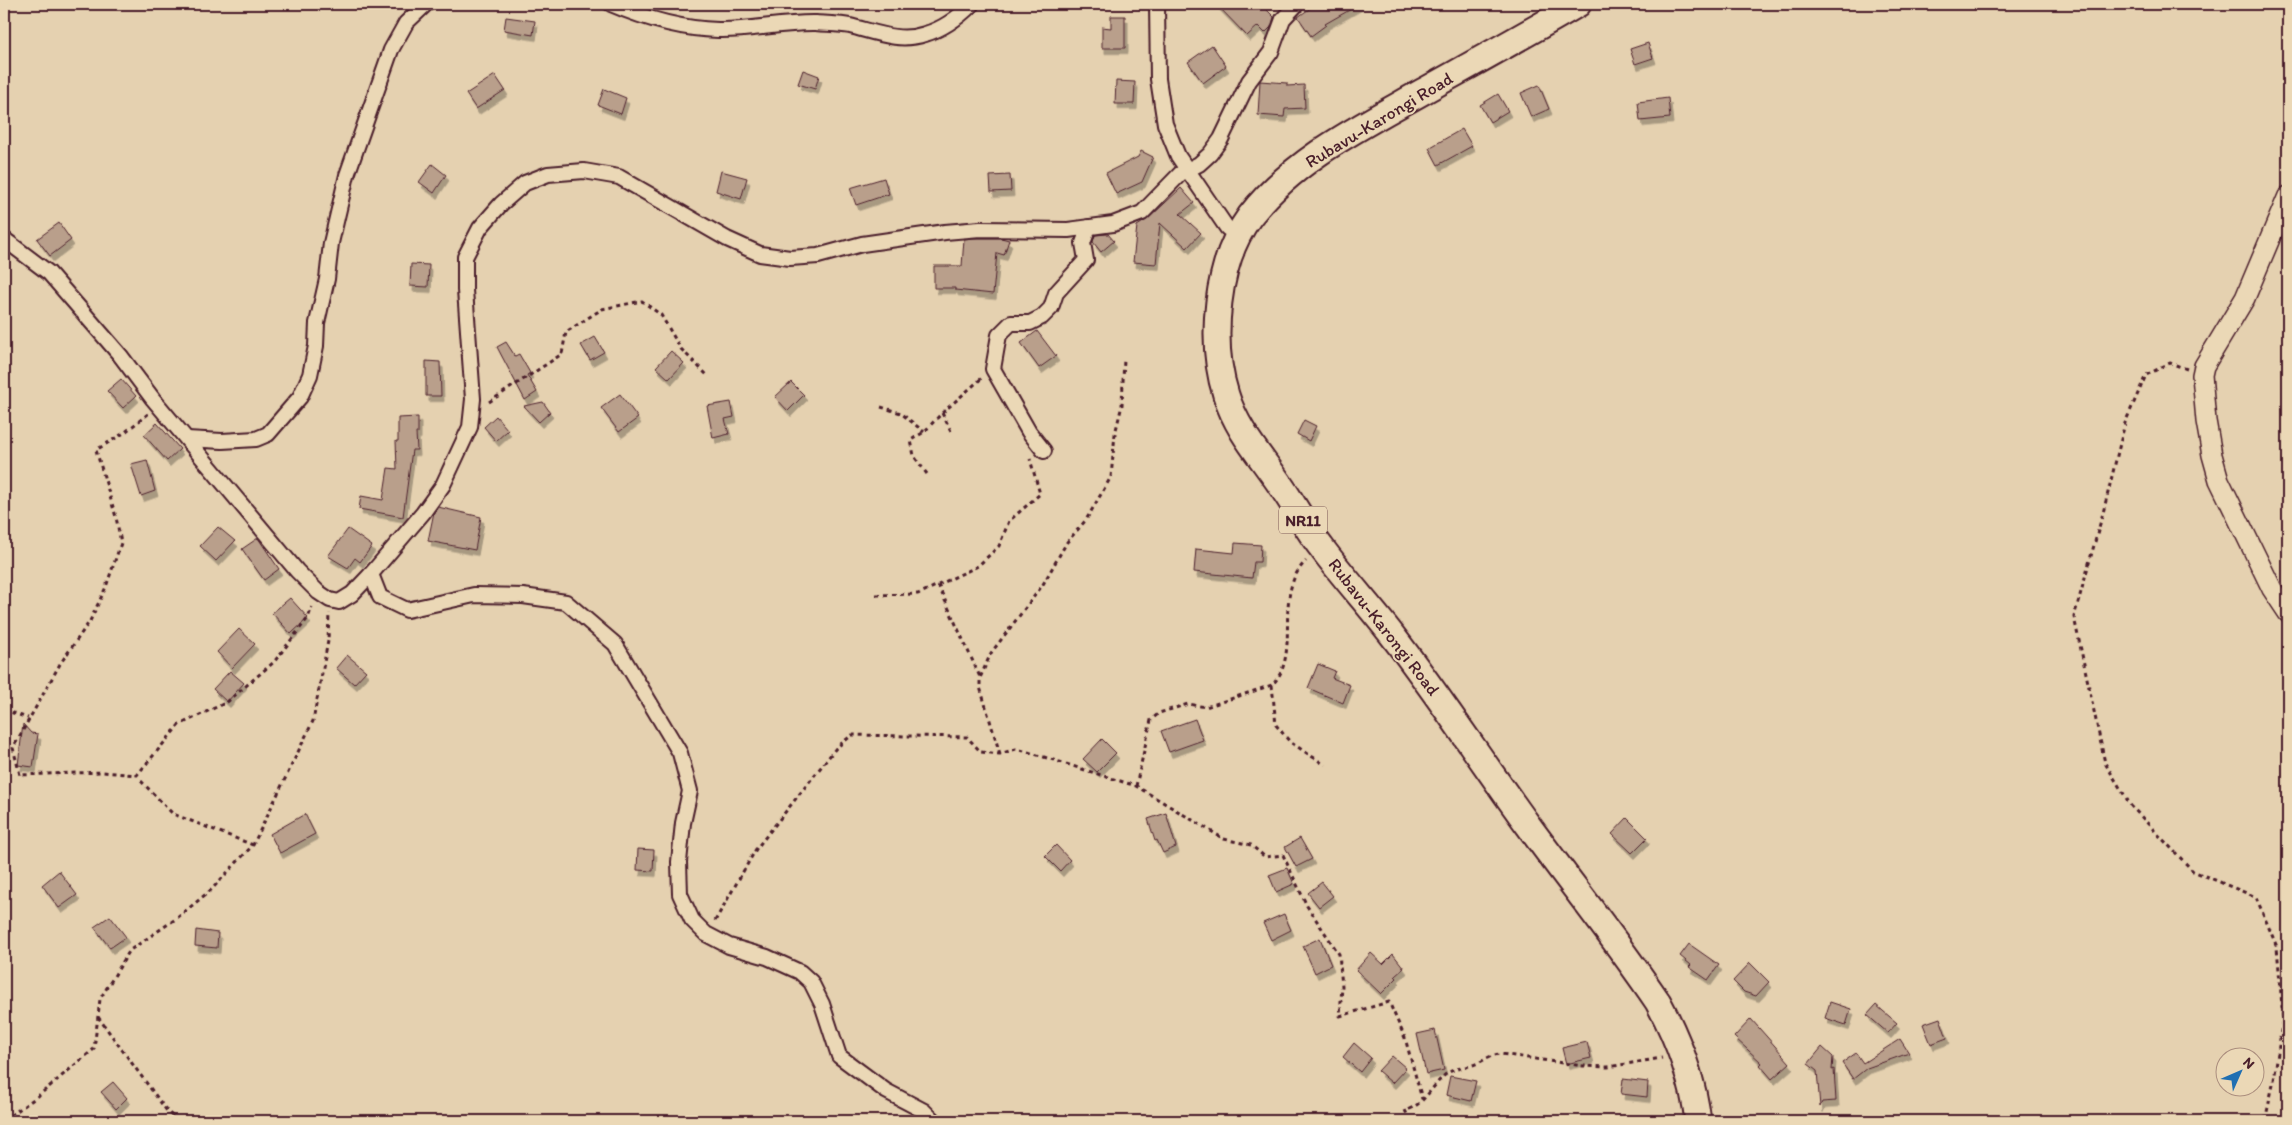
<svg xmlns="http://www.w3.org/2000/svg" width="2292" height="1125" viewBox="0 0 2292 1125" font-family="Itim,sans-serif">
<style>
.building{fill:#b99f8b;stroke:#4a1f2b;filter:url(#shadow)}
.lines{fill:none;stroke-linecap:round;stroke-linejoin:round}
.street-casing{stroke:#4a1f2b;stroke-width:18}
.secondary-casing{stroke:#4a1f2b;stroke-width:22}
.highway-casing{stroke:#4a1f2b;stroke-width:29}
.path{stroke:#4a1f2b;stroke-width:3;stroke-dasharray:4 4;stroke-linecap:butt}
.street{stroke:#ebd8b6;stroke-width:14}
.secondary{stroke:#ebd8b6;stroke-width:19}
.highway{stroke:#ebd8b6;stroke-width:25}
.labels{text-anchor:middle;dominant-baseline:central;stroke-width:4;stroke-linejoin:round;paint-order:stroke}
.shield{fill:#ebd8b6;stroke:#7a5655;stroke-width:1}
.shield-label{font-size:16px;font-weight:bold;fill:#4a1f2b}
.street-label{font-size:18px;fill:#4a1f2b;stroke:#ebd8b6}
</style>
<defs>
<filter id="shadow"><feDropShadow dx="3" dy="5.5" stdDeviation="0" flood-color="#0004"/></filter>
</defs>
<rect width="100%" height="100%" fill="#e5d1b0"/>
<filter id="ink" filterUnits="userSpaceOnUse"><feTurbulence type="fractalNoise" baseFrequency=".02" numOctaves="2"/><feDisplacementMap in="SourceGraphic" scale="10" xChannelSelector="R" yChannelSelector="G"/><feConvolveMatrix kernelMatrix="1 2 1 2 8 2 1 2 1" color-interpolation-filters="sRGB"/></filter>
<g filter="url(#ink)">
<g class="building">
<polygon points="1216,4 1261,4 1274,17 1271,27 1265,33 1258,26 1247,36"/>
<polygon points="1316,4 1360,4 1325,24 1326,25 1311,36 1298,17"/>
<polygon points="1111,16 1125,16 1125,48 1102,48 1102,27 1111,28"/>
<polygon points="506,17 535,21 533,35 504,30"/>
<polygon points="1648,43 1653,58 1635,64 1630,49"/>
<polygon points="1212,45 1226,66 1203,83 1188,62"/>
<polygon points="803,70 819,76 815,89 798,84"/>
<polygon points="495,75 505,90 476,109 466,94"/>
<polygon points="1116,81 1135,82 1134,104 1115,104"/>
<polygon points="1260,81 1287,83 1287,86 1304,85 1305,108 1285,109 1284,117 1258,115"/>
<polygon points="1539,85 1549,109 1531,117 1521,93"/>
<polygon points="604,89 626,98 621,114 598,105"/>
<polygon points="1498,94 1508,111 1490,122 1480,105"/>
<polygon points="1668,98 1670,118 1640,121 1638,102"/>
<polygon points="1462,129 1472,146 1438,165 1429,148"/>
<polygon points="1141,151 1153,157 1142,182 1116,194 1106,173 1138,157"/>
<polygon points="432,164 446,175 434,193 419,182"/>
<polygon points="721,171 747,178 741,199 716,191"/>
<polygon points="1010,175 1011,191 991,192 990,176"/>
<polygon points="884,178 889,194 856,205 850,188"/>
<polygon points="1181,188 1194,203 1180,214 1201,233 1187,248 1160,223 1156,264 1133,262 1137,226 1148,219"/>
<polygon points="59,223 71,240 50,256 37,239"/>
<polygon points="1108,234 1114,241 1101,252 1093,242 1095,235"/>
<polygon points="973,238 1001,238 1009,240 1004,255 997,253 993,294 955,290 955,288 934,288 934,266 962,266 964,239"/>
<polygon points="411,264 429,265 428,287 410,286"/>
<polygon points="1037,331 1056,356 1039,368 1021,343"/>
<polygon points="595,337 604,352 590,360 581,345"/>
<polygon points="506,342 515,356 519,354 530,373 527,375 537,392 525,400 497,347"/>
<polygon points="671,351 684,363 669,379 656,367"/>
<polygon points="426,361 440,362 441,396 426,396"/>
<polygon points="121,379 136,396 123,408 107,391"/>
<polygon points="791,382 804,395 788,411 775,397"/>
<polygon points="620,394 638,418 619,432 601,408"/>
<polygon points="543,402 550,412 539,422 524,406"/>
<polygon points="731,402 734,417 725,419 729,434 713,438 707,406"/>
<polygon points="496,416 508,430 496,441 484,427"/>
<polygon points="418,417 418,433 416,433 417,450 412,450 403,517 359,509 361,496 383,500 388,468 397,469 396,441 398,441 398,418"/>
<polygon points="1304,420 1316,426 1309,441 1297,434"/>
<polygon points="157,423 180,449 167,461 144,435"/>
<polygon points="147,460 155,491 141,496 131,464"/>
<polygon points="438,507 481,517 475,550 428,541 434,512"/>
<polygon points="218,527 235,541 216,561 200,546"/>
<polygon points="348,529 372,546 360,562 355,558 348,568 328,556"/>
<polygon points="258,538 279,569 264,580 242,549"/>
<polygon points="1235,543 1261,545 1260,562 1254,562 1252,578 1194,572 1196,549 1234,553"/>
<polygon points="290,598 308,618 291,634 272,613"/>
<polygon points="239,629 255,644 232,668 217,652"/>
<polygon points="347,655 366,671 354,684 336,668"/>
<polygon points="1318,664 1335,671 1332,678 1350,685 1343,703 1308,688"/>
<polygon points="230,671 244,683 227,702 213,689"/>
<polygon points="1195,719 1203,740 1169,752 1161,731"/>
<polygon points="23,724 31,733 38,734 33,767 18,765"/>
<polygon points="1102,739 1116,753 1097,772 1083,759"/>
<polygon points="1166,813 1176,847 1163,853 1157,840 1155,841 1148,819"/>
<polygon points="305,814 315,834 280,853 270,834"/>
<polygon points="1627,818 1647,838 1632,853 1612,834"/>
<polygon points="1300,838 1312,859 1296,867 1285,847"/>
<polygon points="1056,845 1070,860 1060,871 1045,856"/>
<polygon points="638,849 654,850 653,871 637,870"/>
<polygon points="1287,868 1294,884 1276,892 1269,875"/>
<polygon points="59,871 77,895 59,908 42,885"/>
<polygon points="1322,882 1333,896 1319,907 1308,893"/>
<polygon points="1284,914 1291,930 1271,940 1263,923"/>
<polygon points="110,916 126,937 110,948 94,927"/>
<polygon points="196,930 218,933 217,948 195,946"/>
<polygon points="1320,938 1331,965 1315,973 1303,946"/>
<polygon points="1689,944 1719,965 1708,980 1689,967 1691,965 1680,956"/>
<polygon points="1371,953 1383,964 1393,954 1404,968 1395,976 1397,978 1381,994 1356,970"/>
<polygon points="1750,963 1769,982 1756,996 1744,992 1733,981"/>
<polygon points="1830,1002 1851,1009 1846,1025 1825,1018"/>
<polygon points="1876,1005 1897,1023 1888,1033 1867,1015"/>
<polygon points="1940,1018 1947,1038 1931,1044 1923,1024"/>
<polygon points="1751,1019 1790,1063 1772,1079 1760,1065 1762,1063 1734,1037"/>
<polygon points="1435,1030 1444,1070 1426,1074 1417,1034"/>
<polygon points="1900,1039 1909,1053 1867,1068 1853,1079 1842,1063 1856,1053 1863,1063"/>
<polygon points="1587,1042 1591,1058 1566,1064 1562,1048"/>
<polygon points="1354,1043 1371,1058 1360,1072 1343,1057"/>
<polygon points="1822,1047 1833,1057 1832,1070 1834,1069 1836,1101 1822,1102 1820,1107 1817,1071 1808,1064"/>
<polygon points="1392,1056 1406,1068 1392,1083 1378,1071"/>
<polygon points="1450,1076 1476,1081 1471,1101 1446,1095"/>
<polygon points="1623,1079 1648,1082 1647,1097 1621,1094"/>
<polygon points="113,1082 127,1098 116,1109 101,1092"/>
</g>
<g class="lines">
<defs>
<g id="street">
<path d="M611,4C646,19 680,29 718,30C750,31 783,22 816,23C827,24 840,24 850,26C875,32 899,43 925,34C943,29 959,17 972,4"/>
<polyline points="1157,4 1158,79 1165,124 1178,156 1227,228 1238,235"/>
<polyline points="4,239 49,273 120,355 153,399 297,571 318,592 330,600 339,602 352,594 371,574 380,597 407,610 474,595 523,596 566,602 615,644 680,753 690,791 683,823 679,862 680,894 692,920 706,934 729,946 767,957 800,972 811,982 822,1004 839,1056 886,1091 924,1111 934,1121"/>
<polyline points="187,439 222,441 256,439 268,434 300,397 310,375 316,346 317,323 327,279 331,243 347,175 391,50 406,23 426,4"/>
<polyline points="1044,451 1029,432 993,369 999,335 1011,323 1030,323 1042,317 1051,308 1056,293 1086,260 1083,243 1089,227"/>
<polyline points="371,574 423,513 443,485 470,427 473,399 465,290 465,257 480,228 501,204 525,183 548,174 584,171 619,177 727,239 760,254 790,258 818,256 862,244 945,232 980,229 1068,230 1113,224 1142,213 1180,174 1199,164 1210,154 1221,139 1249,81 1271,52 1283,19 1297,4"/>
</g>
<polyline id="secondary" points="2288,196 2245,298 2204,366 2202,375 2206,421 2212,455 2219,480 2272,589 2288,613"/>
<path id="highway" d="M1578,4C1527,34 1474,63 1422,92C1362,126 1293,160 1250,216C1216,262 1209,341 1226,395C1237,431 1261,456 1281,486C1295,506 1306,528 1321,547C1343,577 1369,605 1392,635C1440,697 1482,762 1528,825C1571,884 1617,941 1658,1002C1678,1039 1693,1079 1698,1121"/>
</defs>
<use href="#street" class="street-casing"/>
<use href="#secondary" class="secondary-casing"/>
<use href="#highway" class="highway-casing"/>
<g class="path">
<polyline points="2187,369 2170,363 2146,375 2125,423 2103,513 2074,617 2105,763 2131,806 2193,871 2256,897 2277,947 2283,1018 2274,1080 2265,1121"/>
<polyline points="489,402 562,354 566,332 602,309 642,301 661,315 681,349 709,377"/>
<polyline points="881,407 901,413 924,432"/>
<polyline points="942,413 952,433"/>
<polyline points="148,414 124,433 96,450 116,517 121,543 106,587 90,621 60,664 13,748 20,775 103,772 137,775 179,725 227,702 274,662 308,618 312,607"/>
<polyline points="927,474 914,456 911,440 924,432 942,413 983,377"/>
<polyline points="938,585 978,566 999,546 1009,521 1040,494 1030,459"/>
<polyline points="876,595 918,594 938,585 980,677"/>
<polyline points="1272,685 1276,725 1290,742 1325,765"/>
<polyline points="4,710 28,718"/>
<polyline points="1000,754 980,687 980,678 991,653 1042,586 1067,542 1086,520 1111,477 1115,434 1122,405 1124,358"/>
<polyline points="141,781 173,814 253,845"/>
<path d="M1136,786L1151,720L1159,713L1188,704L1206,707L1272,685C1303,654 1271,595 1306,561"/>
<polyline points="715,921 756,849 836,748 852,735 967,737 981,752 1000,754 1016,749 1028,752 1136,786 1224,839 1251,845 1265,857 1283,855 1307,906 1339,954 1342,986 1340,1016 1389,1002 1405,1038 1422,1099"/>
<polyline points="98,1017 167,1111 177,1121"/>
<polyline points="4,1120 38,1096 94,1049 100,999 130,950 177,918 211,890 253,845 313,721 328,641 329,613"/>
<path d="M1410,1121L1405,1110C1422,1108 1433,1084 1446,1074C1456,1067 1469,1068 1480,1062C1488,1058 1491,1055 1501,1054L1583,1066L1608,1067L1662,1058"/>
</g>
<use href="#street" class="street"/>
<use href="#secondary" class="secondary"/>
<use href="#highway" class="highway"/>
</g>
</g>
<g class="labels">
<rect class="shield" x="1279" y="506.5" width="48" height="27" rx="4"/>
<g class="shield-label">
<text x="1303" y="520">NR11</text>
</g>
<g class="street-label">
<text transform="translate(1379 120) rotate(-31)">Rubavu-Karongi Road</text>
<text transform="translate(1384 627) rotate(52)">Rubavu-Karongi Road</text>
</g>
</g>
<rect width="2292" height="1125" fill="none" stroke="#ebd8b6" stroke-width="20"/>
<rect x="10" y="10" width="2272" height="1105" fill="none" stroke="#4a1f2b" stroke-width="2" filter="url(#ink)"/>
<g transform="translate(2240 1072) rotate(45)"><circle r="24" fill="#ebd8b6" stroke="#ab8e7e"/>
<path d="M0-4L9 19L0 12L-9 19Z" fill="#1f6fb2"/>
<text y="-8" font-size="14" font-weight="bold" text-anchor="middle" fill="#4a1f2b">N</text>
</g>
</svg>
